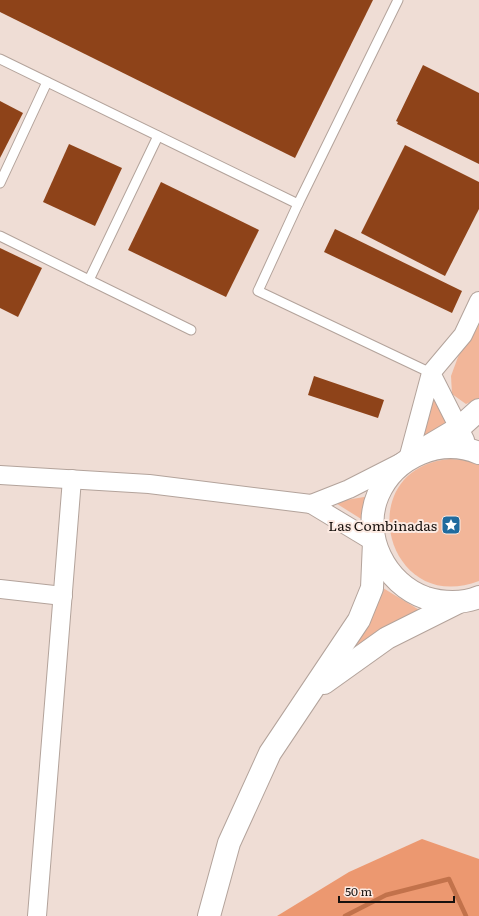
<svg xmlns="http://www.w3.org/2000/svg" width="479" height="916" viewBox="0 0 479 916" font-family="Literata,serif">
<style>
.green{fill:#f2b699}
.forest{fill:#ec9870}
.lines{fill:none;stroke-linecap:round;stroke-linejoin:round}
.stream{stroke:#c2724b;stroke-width:4.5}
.building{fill:#8e4319}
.service-casing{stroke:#b3a39b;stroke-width:11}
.minor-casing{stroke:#b3a39b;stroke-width:20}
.secondary-casing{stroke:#b3a39b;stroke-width:24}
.service{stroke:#fff;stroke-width:9}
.minor{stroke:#fff;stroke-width:18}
.secondary{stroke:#fff;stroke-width:22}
.labels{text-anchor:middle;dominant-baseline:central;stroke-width:4;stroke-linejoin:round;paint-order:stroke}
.poi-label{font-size:14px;fill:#18120f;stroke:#fceae2;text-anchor:end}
</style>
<rect width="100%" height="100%" fill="#efddd5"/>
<g class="green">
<polygon points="479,315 479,398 466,404 452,394 451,376 458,357"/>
<polygon points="435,393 449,425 423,439"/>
<path d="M450,459L466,460L479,465V581C385,617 349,468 450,459Z"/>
<polygon points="370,496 366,522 334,502"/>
<polygon points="383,588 421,611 352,655"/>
</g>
<polygon class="forest" points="422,839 479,859 479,916 277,916 349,872"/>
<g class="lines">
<polyline class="stream" points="345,916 386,895 449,879 466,916"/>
</g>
<g class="building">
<polygon points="0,0 373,0 295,158 0,12"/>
<polygon points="423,65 479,93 479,164 397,124 398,122 396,121"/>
<polygon points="0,101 23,113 0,158"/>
<polygon points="69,144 122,168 95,226 43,202"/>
<polygon points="405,145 479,182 479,209 445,276 361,233"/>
<polygon points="161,182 259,230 226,297 128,250"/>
<polygon points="335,229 462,291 452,313 324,252"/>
<polygon points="0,248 42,268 18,317 0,308"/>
<polygon points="314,376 384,400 378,418 308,395"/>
</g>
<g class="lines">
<defs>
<g id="service">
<polyline points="0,59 298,204 398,0"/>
<polyline points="0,183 47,82"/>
<polyline points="298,204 258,291 431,373"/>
<polyline points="0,236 89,280 158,136"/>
<polyline points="89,280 191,330"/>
</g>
<g id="minor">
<polyline points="431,373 463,335 479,301"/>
<polyline points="0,475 149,484 311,504"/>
<polyline points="374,542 311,504 349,489 408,459 431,373 465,440"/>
<polyline points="0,589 63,596"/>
<polyline points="37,916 72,479"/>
</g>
<g id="secondary">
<polyline points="427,447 459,428 479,410"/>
<path d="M479,453C441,437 395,456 378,495C361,535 385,584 426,598C442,603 463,604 479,597"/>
<polyline points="324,683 387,638 459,602"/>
<polyline points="209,916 229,843 270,753 359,620 372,588 374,542"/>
</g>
</defs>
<use href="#service" class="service-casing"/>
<use href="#minor" class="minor-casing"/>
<use href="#secondary" class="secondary-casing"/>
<use href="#service" class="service"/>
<use href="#minor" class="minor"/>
<use href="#secondary" class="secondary"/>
</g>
<defs>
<symbol id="sight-square" viewBox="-11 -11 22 22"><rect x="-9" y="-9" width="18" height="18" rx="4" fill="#206b9e" stroke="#fceae2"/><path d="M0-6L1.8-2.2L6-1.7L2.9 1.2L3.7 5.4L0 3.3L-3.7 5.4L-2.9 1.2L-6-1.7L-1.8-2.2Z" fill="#fff"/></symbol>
</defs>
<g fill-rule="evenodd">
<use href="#sight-square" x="440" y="514" width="22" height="22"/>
</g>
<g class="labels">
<g class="poi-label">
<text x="437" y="525">Las Combinadas</text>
</g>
</g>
<path d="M339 896v6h115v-6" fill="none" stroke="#18120f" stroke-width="2"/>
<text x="345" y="896" font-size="12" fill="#18120f" stroke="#fceae2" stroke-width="3" paint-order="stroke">50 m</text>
</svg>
